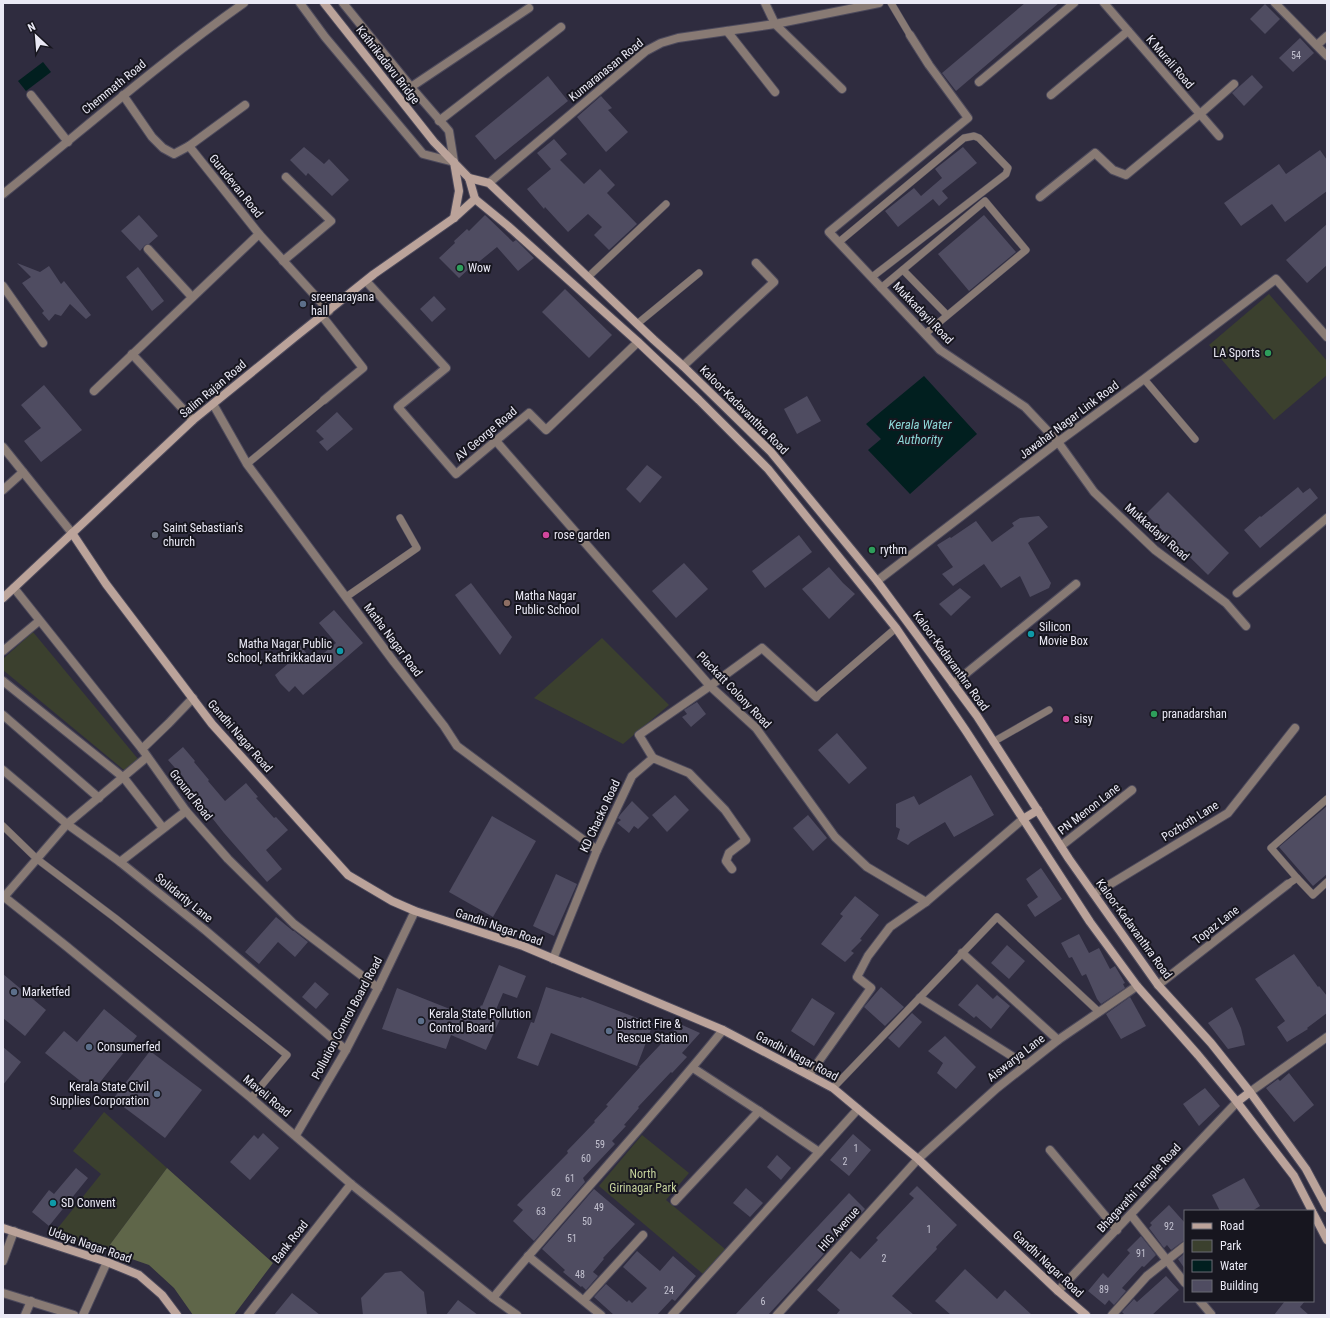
<svg xmlns="http://www.w3.org/2000/svg" width="1330" height="1318" viewBox="0 0 1330 1318" font-family="'Roboto Condensed',sans-serif">
<style>
.green{fill:#3b402e}
.forest{fill:#5f6649}
.water{fill:#011f1f}
.building{fill:#4f4c61}
.lines{fill:none;stroke-linecap:round;stroke-linejoin:round}
.lane-casing{stroke:#4d4a5c;stroke-width:8}
.street-casing{stroke:#4d4a5c;stroke-width:10}
.secondary-casing{stroke:#4d4a5c;stroke-width:10}
.lane{stroke:#887a74;stroke-width:7}
.street{stroke:#887a74;stroke-width:8}
.secondary{stroke:#bba39a;stroke-width:8}
.leisure-dot{fill:#2e9e5b;stroke:#17161f;stroke-width:1.5}
.service-dot{fill:#5c6f8a;stroke:#17161f;stroke-width:1.5}
.worship-dot{fill:#6b7280;stroke:#17161f;stroke-width:1.5}
.hotel-dot{fill:#d1479c;stroke:#17161f;stroke-width:1.5}
.education-dot{fill:#8d6e63;stroke:#17161f;stroke-width:1.5}
.culture-dot{fill:#0f9aa8;stroke:#17161f;stroke-width:1.5}
.labels{text-anchor:middle;dominant-baseline:central;stroke-width:4;stroke-linejoin:round;paint-order:stroke}
.number-label{font-size:10px;fill:#c3c2d0}
.street-label{font-size:12px;fill:#eae9f5;stroke:#17161f}
.poi-label{font-size:12px;fill:#eae9f5;stroke:#17161f;text-anchor:start}
.park-label{font-size:12px;fill:#c5d29b;stroke:#17161f}
.water-label{font-size:13px;font-style:italic;fill:#8cd7d7;stroke:#17161f}
</style>
<rect width="100%" height="100%" fill="#2f2c3f"/>
<g class="green">
<polygon points="1269,294 1327,361 1327,375 1274,420 1209,345"/>
<polygon points="33,632 138,759 124,770 3,670 3,659"/>
<polygon points="602,638 669,705 623,744 534,698"/>
<polygon points="104,1112 167,1168 106,1250 53,1234 101,1174 73,1151"/>
<polygon points="642,1135 689,1173 666,1200 725,1249 703,1274 599,1186"/>
</g>
<polygon class="forest" points="167,1168 273,1263 234,1315 193,1315 174,1288 149,1265 106,1250"/>
<g class="water">
<polygon points="43,62 51,72 26,91 18,81"/>
<polygon points="924,376 977,434 910,494 868,450 881,439 866,424"/>
</g>
<g class="building">
<polygon points="1025,3 1059,3 956,91 942,73"/>
<polygon points="1265,4 1280,19 1265,34 1250,19"/>
<polygon points="1300,38 1314,53 1293,72 1279,58"/>
<polygon points="1252,75 1263,87 1244,106 1232,93"/>
<polygon points="548,76 568,101 495,160 475,136"/>
<polygon points="601,96 612,108 608,110 628,132 606,152 577,117"/>
<polygon points="554,139 567,154 560,160 584,184 600,169 615,185 607,193 637,224 609,250 594,235 602,227 588,214 568,232 545,207 544,209 527,189 551,169 537,153"/>
<polygon points="304,147 324,164 329,159 349,180 332,196 308,173 306,176 290,160"/>
<polygon points="963,147 977,163 942,191 948,198 939,206 933,199 898,227 885,211 914,188 921,196 942,178 935,169"/>
<polygon points="1320,150 1327,160 1327,191 1285,222 1272,204 1241,226 1224,203 1279,164 1286,174"/>
<polygon points="139,215 158,236 149,244 145,245 140,251 121,231"/>
<polygon points="485,215 513,242 516,240 534,258 518,271 497,247 475,265 474,264 459,278 439,258 455,243 454,241 467,229 469,231"/>
<polygon points="984,215 1016,252 969,291 938,254"/>
<polygon points="1327,224 1327,265 1307,283 1286,260"/>
<polygon points="17,263 40,272 49,266 61,284 64,281 91,315 86,319 70,304 61,316 55,314 49,321 42,313 44,311 22,283 31,277"/>
<polygon points="138,267 164,301 152,311 126,277"/>
<polygon points="565,289 612,335 589,358 542,312"/>
<polygon points="434,296 446,309 432,322 420,309"/>
<polygon points="44,385 82,430 41,462 24,441 41,428 21,405"/>
<polygon points="807,396 821,421 797,434 784,409"/>
<polygon points="337,412 353,429 327,451 319,442 324,439 316,431"/>
<polygon points="647,465 662,477 640,503 626,489"/>
<polygon points="1298,487 1303,493 1310,488 1318,498 1260,548 1244,530 1260,516 1261,517"/>
<polygon points="1168,492 1229,553 1208,575 1146,514"/>
<polygon points="1039,516 1048,527 1028,543 1051,583 1049,588 1030,597 1020,576 1001,588 984,564 953,586 942,574 953,567 937,545 950,537 951,538 976,521 992,542 1014,526 1012,523 1020,518"/>
<polygon points="799,535 812,552 765,588 752,571"/>
<polygon points="684,563 708,589 676,618 652,591"/>
<polygon points="829,567 843,583 855,594 829,619 802,589"/>
<polygon points="471,583 512,637 500,655 455,595"/>
<polygon points="960,588 971,597 951,616 939,604"/>
<polygon points="334,610 363,643 303,695 295,686 289,692 280,683 275,675 290,662 285,657 300,645 313,662 336,643 319,623"/>
<polygon points="697,702 706,714 691,727 682,717 687,714 684,710"/>
<polygon points="837,733 867,768 849,784 818,750"/>
<polygon points="183,747 195,761 194,762 209,780 208,781 225,801 246,783 258,797 256,798 274,818 276,817 288,830 266,850 282,869 267,882 224,833 209,814 210,813 196,797 197,796 182,779 184,778 168,760"/>
<polygon points="971,775 994,815 954,837 945,822 911,842 908,845 897,839 900,829 896,827 896,804 914,796 919,805"/>
<polygon points="675,795 689,810 667,832 652,815"/>
<polygon points="632,801 649,818 638,829 634,826 629,833 617,823 621,820 618,818 620,815"/>
<polygon points="1327,806 1327,874 1313,886 1279,847"/>
<polygon points="808,815 827,838 813,851 793,828"/>
<polygon points="492,816 536,841 493,917 449,892"/>
<polygon points="1041,868 1062,899 1035,917 1027,905 1038,897 1026,879"/>
<polygon points="556,874 577,884 554,936 533,926"/>
<polygon points="855,896 879,915 860,939 862,940 851,951 854,953 845,962 821,944 843,916 840,914"/>
<polygon points="276,917 293,931 294,931 308,942 295,957 278,942 259,964 245,952"/>
<polygon points="1079,934 1089,953 1099,948 1110,969 1115,966 1125,983 1123,984 1125,988 1101,1004 1097,999 1086,974 1082,976 1072,957 1069,958 1061,943"/>
<polygon points="1007,945 1025,961 1009,979 991,963"/>
<polygon points="1294,954 1318,987 1319,986 1327,996 1327,1013 1307,1028 1308,1029 1287,1042 1277,1027 1285,1021 1255,979"/>
<polygon points="499,965 526,976 517,998 503,993 495,1012 502,1015 486,1050 451,1035 446,1049 382,1029 397,988 475,1019 481,1005 482,1006"/>
<polygon points="3,974 46,1010 25,1036 3,1018"/>
<polygon points="315,982 329,994 316,1009 302,997"/>
<polygon points="977,984 993,999 997,995 1010,1006 991,1029 976,1016 974,1018 958,1005"/>
<polygon points="546,987 581,998 582,997 653,1024 637,1066 551,1033 538,1066 517,1058 531,1022 534,1023"/>
<polygon points="881,987 904,1007 885,1026 864,1007"/>
<polygon points="1130,997 1146,1026 1121,1039 1106,1014"/>
<polygon points="812,998 835,1013 814,1046 791,1031"/>
<polygon points="1232,1007 1241,1028 1245,1045 1228,1049 1208,1023"/>
<polygon points="104,1009 137,1036 93,1091 45,1053 64,1031 77,1042"/>
<polygon points="912,1013 922,1022 899,1048 888,1038"/>
<polygon points="680,1024 700,1033 682,1053 687,1057 672,1073 671,1072 638,1107 639,1108 624,1125 626,1126 612,1141 615,1144 583,1178 585,1182 534,1241 513,1221 523,1210 517,1205 568,1153 567,1151 595,1122 594,1121 608,1106 606,1105 640,1067 639,1067"/>
<polygon points="945,1036 976,1067 956,1089 937,1073 943,1063 928,1051"/>
<polygon points="3,1047 21,1062 3,1085"/>
<polygon points="150,1051 202,1090 165,1138 113,1099"/>
<polygon points="1289,1073 1314,1105 1294,1122 1266,1088 1278,1079 1280,1081"/>
<polygon points="1205,1088 1220,1106 1199,1126 1183,1104"/>
<polygon points="263,1133 279,1148 250,1180 230,1162 254,1135 258,1139"/>
<polygon points="853,1134 871,1150 849,1176 830,1160"/>
<polygon points="777,1155 791,1168 781,1180 767,1167"/>
<polygon points="76,1168 88,1178 49,1226 32,1212 49,1190 54,1194"/>
<polygon points="1244,1178 1260,1206 1252,1211 1220,1211 1212,1195"/>
<polygon points="917,1186 957,1225 936,1247 937,1249 892,1296 914,1315 836,1315 840,1310 817,1290 851,1251 860,1259 878,1240 876,1238 914,1198 909,1194"/>
<polygon points="746,1188 763,1203 750,1217 733,1203"/>
<polygon points="594,1189 635,1224 603,1258 604,1259 593,1272 598,1276 586,1290 582,1286 581,1287 563,1272 565,1270 542,1249"/>
<polygon points="849,1193 865,1209 768,1315 735,1315"/>
<polygon points="1169,1205 1185,1223 1185,1241 1182,1242 1171,1250 1167,1245 1164,1248 1149,1228 1152,1225 1150,1223"/>
<polygon points="1141,1236 1156,1255 1144,1267 1142,1266 1122,1288 1126,1291 1114,1305 1109,1300 1105,1305 1088,1291 1103,1273 1108,1278 1130,1253 1127,1250"/>
<polygon points="637,1251 660,1271 673,1256 696,1276 675,1301 672,1299 657,1315 614,1315 594,1297 606,1284 627,1302 629,1300 632,1303 647,1288 623,1267"/>
<polygon points="1185,1253 1185,1269 1178,1259"/>
<polygon points="965,1269 997,1299 1005,1290 1032,1315 951,1315 935,1301"/>
<polygon points="401,1271 424,1292 427,1315 363,1315 361,1298 385,1273"/>
<polygon points="1166,1276 1179,1290 1152,1315 1125,1315 1122,1312 1134,1299 1137,1302"/>
<polygon points="292,1293 320,1315 274,1315"/>
<polygon points="458,1300 478,1315 446,1315"/>
<polygon points="1285,1301 1305,1301 1300,1307 1309,1315 1274,1315"/>
</g>
<g class="lines">
<defs>
<g id="lane">
<polyline points="891,3 910,35"/>
<polyline points="839,242 964,138 974,136 979,138 1008,168 1006,174 872,277"/>
<polyline points="903,270 947,315"/>
<polyline points="588,277 666,204"/>
<polyline points="881,288 985,201 1026,250 925,334"/>
<polyline points="637,324 699,273"/>
<polyline points="1144,379 1195,439"/>
<polyline points="247,464 324,400"/>
<polyline points="346,597 417,548 400,518"/>
<polyline points="816,697 896,628"/>
<polyline points="993,742 1049,710"/>
<polyline points="3,826 37,859 115,918 287,1055 251,1098"/>
<polyline points="1297,878 1271,848 1327,799"/>
<polyline points="1288,884 1297,878 1313,895 1327,882"/>
<polyline points="833,1088 997,917 1099,1012"/>
</g>
<g id="street">
<polyline points="300,3 325,37 423,154 454,162 449,131 411,87 343,3"/>
<polyline points="765,3 775,24 842,89"/>
<polyline points="1104,3 1219,136"/>
<polyline points="1275,3 1327,56"/>
<polyline points="727,31 775,92"/>
<polyline points="910,35 929,65 968,118 829,232 940,350 1025,407 1058,442 1094,492 1155,550 1226,603 1246,626"/>
<polyline points="1317,45 1327,36"/>
<polyline points="979,82 1074,3"/>
<polyline points="411,87 529,8"/>
<polyline points="31,95 68,142"/>
<polyline points="123,95 152,137 163,148 174,154 189,146 245,105"/>
<polyline points="1051,95 1128,31"/>
<polyline points="439,121 561,27"/>
<polyline points="189,146 259,234 329,311"/>
<polyline points="489,183 646,51 661,43 678,38 775,24 879,3"/>
<path d="M3,194C83,130 160,62 244,3"/>
<polyline points="1040,197 1095,153 1113,170 1126,175 1200,114 1234,84"/>
<polyline points="148,249 192,297"/>
<polyline points="283,261 331,221 286,177"/>
<polyline points="366,281 446,368 398,407 456,474 529,413 546,430 638,342"/>
<polyline points="3,286 43,343"/>
<polyline points="322,316 363,368 324,400"/>
<polyline points="132,354 193,420"/>
<polyline points="683,366 774,282 756,263"/>
<polyline points="94,391 259,234"/>
<polyline points="213,404 247,464 394,662 444,726 457,746 597,850"/>
<polyline points="496,441 710,686 756,728 835,837 867,867 926,902"/>
<polyline points="3,447 72,533"/>
<polyline points="3,490 23,472"/>
<polyline points="877,581 1058,442 1144,379 1276,279 1327,337"/>
<polyline points="14,588 142,749 186,811 228,859 294,924 378,988"/>
<polyline points="1237,593 1327,518"/>
<polyline points="3,651 39,621"/>
<polyline points="3,681 124,778 163,828"/>
<polyline points="953,684 1076,584"/>
<polyline points="3,715 99,798"/>
<polyline points="142,749 169,723 193,698"/>
<polyline points="653,758 639,735 710,686 762,648 816,697"/>
<polyline points="3,770 67,824 120,862 205,930 346,1050"/>
<polyline points="1061,846 1132,790"/>
<polyline points="120,862 186,811"/>
<polyline points="1094,894 1228,813 1295,728"/>
<polyline points="3,896 66,946 251,1098 351,1184 493,1298 517,1315"/>
<polyline points="4,897 67,824 147,757"/>
<polyline points="962,953 1058,1040"/>
<polyline points="553,959 597,850 632,776 653,758 689,773 725,810 746,840 729,853 726,861 732,869"/>
<polyline points="1158,985 1288,884"/>
<polyline points="920,998 1026,1065"/>
<polyline points="693,1068 759,1111 819,1152"/>
<polyline points="809,1075 871,988 857,977 868,956 890,927 926,902 1023,819"/>
<polyline points="1250,1092 1327,1037"/>
<polyline points="296,1135 346,1050 378,988 415,911"/>
<polyline points="1050,1150 1117,1230"/>
<polyline points="675,1201 759,1111"/>
<polyline points="1131,1215 1185,1283"/>
<polyline points="528,1256 601,1315"/>
<polyline points="3,1261 14,1231"/>
<polyline points="1058,1291 1237,1102"/>
<polyline points="3,1293 74,1315"/>
<path d="M493,1298C568,1207 649,1122 723,1030"/>
<polyline points="584,1300 643,1235"/>
<polyline points="1200,1301 1211,1314"/>
<polyline points="25,1315 31,1301"/>
<polyline points="83,1315 107,1262"/>
<polyline points="248,1315 351,1184"/>
<polyline points="672,1315 858,1109"/>
<polyline points="777,1315 918,1159 997,1088 1058,1040 1137,986"/>
<polyline points="1112,1315 1147,1276 1185,1246"/>
</g>
<g id="secondary">
<polyline points="324,3 434,142 469,178 475,199"/>
<polyline points="454,162 459,191 454,218"/>
<polyline points="469,178 489,183 654,340 683,366 771,452 855,554 877,581 977,716 1069,859 1158,985 1211,1043 1250,1092 1306,1169 1327,1208"/>
<polyline points="475,199 508,226 638,342 699,400 768,469 896,628 966,731 1090,922 1137,986 1198,1055 1237,1102 1294,1176 1312,1211"/>
<polyline points="72,533 106,584 212,724 348,875 392,901 415,911 523,946 723,1030 833,1088 918,1159 1058,1291 1086,1315"/>
<polyline points="3,598 193,420 295,337 374,274 454,218 475,199"/>
<polyline points="1023,819 1038,810"/>
<polyline points="1237,1102 1250,1092"/>
<polyline points="1313,1213 1327,1240"/>
<polyline points="3,1228 107,1262 139,1275 162,1295 177,1315"/>
</g>
</defs>
<use href="#lane" class="lane-casing"/>
<use href="#street" class="street-casing"/>
<use href="#secondary" class="secondary-casing"/>
<use href="#lane" class="lane"/>
<use href="#street" class="street"/>
<use href="#secondary" class="secondary"/>
</g>
<g class="leisure-dot">
<circle cx="460" cy="268" r="4"/>
<circle cx="1268" cy="353" r="4"/>
<circle cx="872" cy="550" r="4"/>
<circle cx="1154" cy="714" r="4"/>
</g>
<g class="service-dot">
<circle cx="303" cy="304" r="4"/>
<circle cx="14" cy="992" r="4"/>
<circle cx="421" cy="1021" r="4"/>
<circle cx="609" cy="1031" r="4"/>
<circle cx="89" cy="1047" r="4"/>
<circle cx="157" cy="1094" r="4"/>
</g>
<circle class="worship-dot" cx="155" cy="535" r="4"/>
<g class="hotel-dot">
<circle cx="546" cy="535" r="4"/>
<circle cx="1066" cy="719" r="4"/>
</g>
<circle class="education-dot" cx="507" cy="603" r="4"/>
<g class="culture-dot">
<circle cx="1031" cy="634" r="4"/>
<circle cx="340" cy="651" r="4"/>
<circle cx="53" cy="1203" r="4"/>
</g>
<g class="labels">
<g class="number-label">
<text x="1296" y="55">54</text>
<text x="600" y="1144">59</text>
<text x="856" y="1148">1</text>
<text x="586" y="1158">60</text>
<text x="845" y="1161">2</text>
<text x="570" y="1178">61</text>
<text x="556" y="1192">62</text>
<text x="599" y="1207">49</text>
<text x="541" y="1211">63</text>
<text x="587" y="1221">50</text>
<text x="1169" y="1226">92</text>
<text x="929" y="1229">1</text>
<text x="572" y="1238">51</text>
<text x="1141" y="1253">91</text>
<text x="884" y="1258">2</text>
<text x="580" y="1274">48</text>
<text x="1104" y="1289">89</text>
<text x="669" y="1290">24</text>
<text x="763" y="1301">6</text>
</g>
<g class="street-label">
<text transform="translate(1170 62) rotate(49)">K Murali Road</text>
<text transform="translate(388 65) rotate(52)">Kathrikadavu Bridge</text>
<text transform="translate(606 70) rotate(-39)">Kumaranasan Road</text>
<text transform="translate(114 87) rotate(-39)">Chemmath Road</text>
<text transform="translate(236 186) rotate(51)">Gurudevan Road</text>
<text transform="translate(923 313) rotate(46)">Mukkadayil Road</text>
<text transform="translate(213 389) rotate(-40)">Salim Rajan Road</text>
<text transform="translate(744 410) rotate(45)">Kaloor-Kadavanthra Road</text>
<text transform="translate(1069 420) rotate(-37)">Jawahar Nagar Link Road</text>
<text transform="translate(486 434) rotate(-40)">AV George Road</text>
<text transform="translate(1157 532) rotate(41)">Mukkadayil Road</text>
<text transform="translate(393 640) rotate(53)">Matha Nagar Road</text>
<text transform="translate(951 661) rotate(54)">Kaloor-Kadavanthra Road</text>
<text transform="translate(734 690) rotate(46)">Plackatt Colony Road</text>
<text transform="translate(240 736) rotate(49)">Gandhi Nagar Road</text>
<text transform="translate(191 795) rotate(52)">Ground Road</text>
<text transform="translate(1089 809) rotate(-38)">PN Menon Lane</text>
<text transform="translate(600 816) rotate(-65)">KD Chacko Road</text>
<text transform="translate(1190 821) rotate(-32)">Pozhoth Lane</text>
<text transform="translate(184 898) rotate(39)">Solidarity Lane</text>
<text transform="translate(1216 925) rotate(-38)">Topaz Lane</text>
<text transform="translate(499 927) rotate(19)">Gandhi Nagar Road</text>
<text transform="translate(1134 929) rotate(54)">Kaloor-Kadavanthra Road</text>
<text transform="translate(347 1018) rotate(-62)">Pollution Control Board Road</text>
<text transform="translate(797 1056) rotate(28)">Gandhi Nagar Road</text>
<text transform="translate(1016 1058) rotate(-38)">Aiswarya Lane</text>
<text transform="translate(267 1096) rotate(40)">Maveli Road</text>
<text transform="translate(1139 1188) rotate(-47)">Bhagavathi Temple Road</text>
<text transform="translate(839 1229) rotate(-48)">HIG Avenue</text>
<text transform="translate(290 1242) rotate(-52)">Bank Road</text>
<text transform="translate(90 1245) rotate(19)">Udaya Nagar Road</text>
<text transform="translate(1048 1264) rotate(43)">Gandhi Nagar Road</text>
</g>
<g class="poi-label">
<text x="468" y="268">Wow</text>
<text x="311" y="297">sreenarayana<tspan x="311" dy="14">hall</tspan></text>
<text x="1260" y="353" text-anchor="end">LA Sports</text>
<text x="163" y="528">Saint Sebastian's<tspan x="163" dy="14">church</tspan></text>
<text x="554" y="535">rose garden</text>
<text x="880" y="550">rythm</text>
<text x="515" y="596">Matha Nagar<tspan x="515" dy="14">Public School</tspan></text>
<text x="1039" y="627">Silicon<tspan x="1039" dy="14">Movie Box</tspan></text>
<text x="332" y="644" text-anchor="end">Matha Nagar Public<tspan x="332" dy="14">School, Kathrikkadavu</tspan></text>
<text x="1162" y="714">pranadarshan</text>
<text x="1074" y="719">sisy</text>
<text x="22" y="992">Marketfed</text>
<text x="429" y="1014">Kerala State Pollution<tspan x="429" dy="14">Control Board</tspan></text>
<text x="617" y="1024">District Fire &amp;<tspan x="617" dy="14">Rescue Station</tspan></text>
<text x="97" y="1047">Consumerfed</text>
<text x="149" y="1087" text-anchor="end">Kerala State Civil<tspan x="149" dy="14">Supplies Corporation</tspan></text>
<text x="61" y="1203">SD Convent</text>
</g>
<g class="park-label">
<text x="643" y="1174">North<tspan x="643" dy="14">Girinagar Park</tspan></text>
</g>
<g class="water-label">
<text x="920" y="424">Kerala Water<tspan x="920" dy="15">Authority</tspan></text>
</g>
</g>
<rect width="1330" height="1318" fill="none" stroke="#eae9f5" stroke-width="8"/>
<rect x="1184" y="1210" width="130" height="92" fill="#17161f" stroke="#6b6a75"/>
<rect x="1192" y="1223" width="20" height="6" fill="#bba39a" stroke="#6b6a75"/>
<text x="1220" y="1230" font-size="12" fill="#eae9f5">Road</text>
<rect x="1192" y="1240" width="20" height="12" fill="#3b402e" stroke="#6b6a75"/>
<text x="1220" y="1250" font-size="12" fill="#eae9f5">Park</text>
<rect x="1192" y="1260" width="20" height="12" fill="#011f1f" stroke="#6b6a75"/>
<text x="1220" y="1270" font-size="12" fill="#eae9f5">Water</text>
<rect x="1192" y="1280" width="20" height="12" fill="#4f4c61" stroke="#6b6a75"/>
<text x="1220" y="1290" font-size="12" fill="#eae9f5">Building</text>
<g transform="translate(36 36) rotate(334)" stroke="#17161f" stroke-width="3" paint-order="stroke">
<path d="M0-3L7 15L0 10L-7 15Z" fill="#eae9f5"/>
<text y="-6" font-size="11" font-weight="bold" text-anchor="middle" fill="#eae9f5">N</text>
</g>
</svg>
